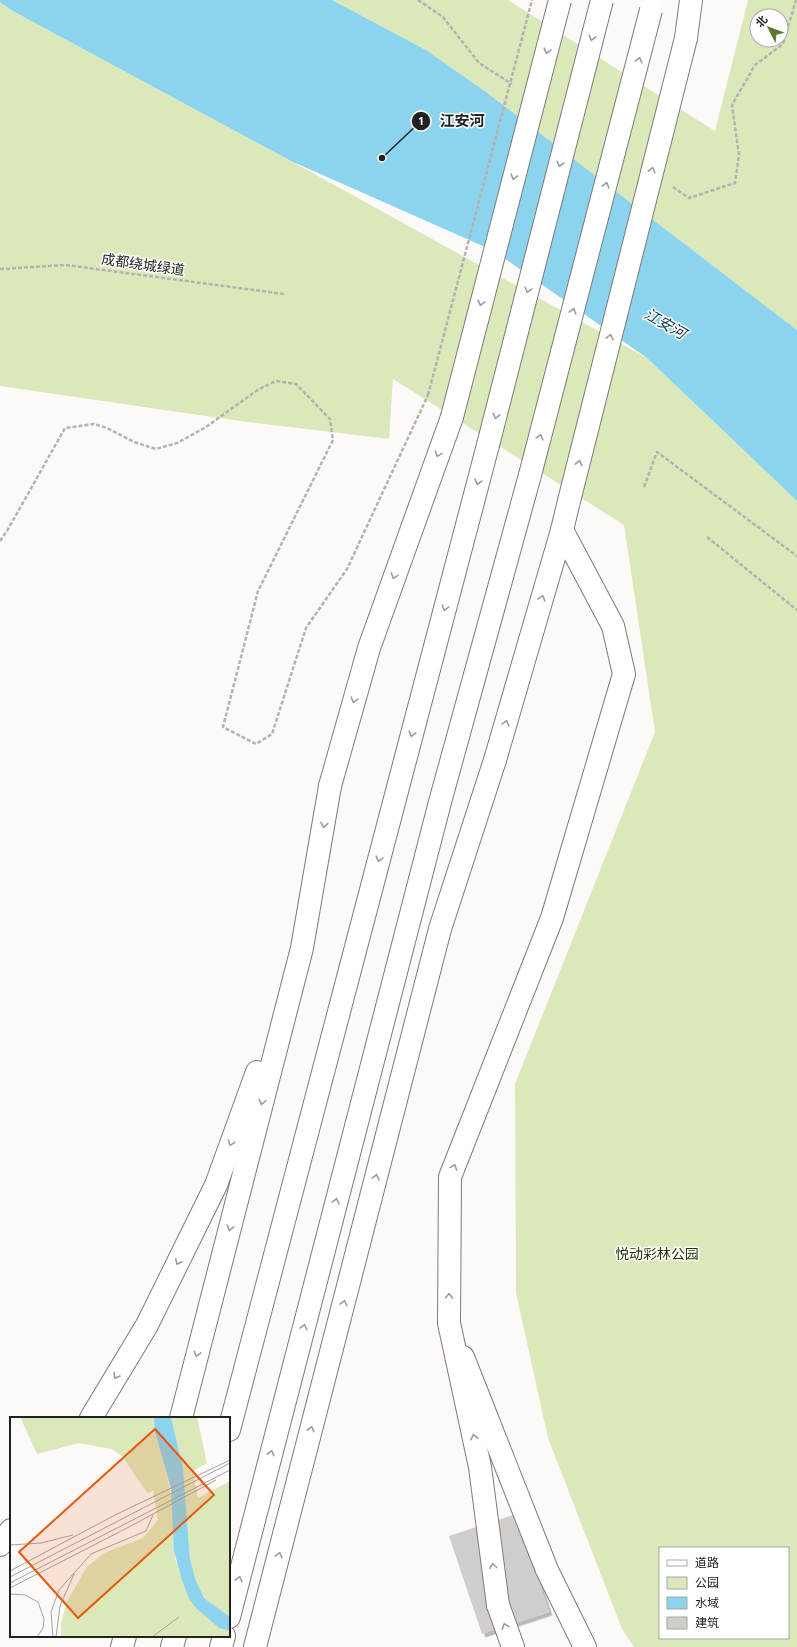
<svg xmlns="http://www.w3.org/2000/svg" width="797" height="1647" viewBox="0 0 797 1647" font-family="Figtree,'Noto Sans SC',sans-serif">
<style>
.green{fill:#dbe8ba;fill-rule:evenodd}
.water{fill:#8cd3ee}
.building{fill:#d0cdcb;filter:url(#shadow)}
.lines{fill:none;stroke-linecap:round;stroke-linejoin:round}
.minor-casing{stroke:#7d7a79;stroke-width:24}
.primary-casing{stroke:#7d7a79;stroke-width:24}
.motorway-casing{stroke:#7d7a79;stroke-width:24}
.path{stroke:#b5b2b1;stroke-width:2.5;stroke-dasharray:4 2;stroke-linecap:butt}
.minor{stroke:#fff;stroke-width:22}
.primary{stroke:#fff;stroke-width:22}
.motorway{stroke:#fff;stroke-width:22}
.primary-bridge-casing{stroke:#7d7a79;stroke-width:24;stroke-linecap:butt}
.path-bridge{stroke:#b5b2b1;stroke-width:2.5;stroke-dasharray:4 2;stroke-linecap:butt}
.primary-bridge{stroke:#fff;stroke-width:22}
.oneway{stroke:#9c9c9c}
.labels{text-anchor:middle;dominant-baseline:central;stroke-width:3;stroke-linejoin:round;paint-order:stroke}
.street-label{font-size:14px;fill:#232222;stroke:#fff}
.park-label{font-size:14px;fill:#2a3306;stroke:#fff}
.water-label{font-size:15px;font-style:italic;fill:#12333f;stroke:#fff}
.inset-road{fill:none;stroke:#a6a3a2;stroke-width:1}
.view{fill:#e8590c;fill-opacity:0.15;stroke:#e8590c;stroke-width:2}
.inset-edge{fill:none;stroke:#232222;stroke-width:2}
.leader{fill:none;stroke:#232222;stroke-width:1.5}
.callout-dot{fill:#232222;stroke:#fff;stroke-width:1.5}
.mark-label{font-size:12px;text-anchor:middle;font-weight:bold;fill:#fff}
.callout-label{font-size:15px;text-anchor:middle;font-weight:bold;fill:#232222;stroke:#fff;stroke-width:3;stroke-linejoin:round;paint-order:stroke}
</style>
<defs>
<filter id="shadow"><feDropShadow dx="3.5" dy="3.5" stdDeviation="0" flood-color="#0004"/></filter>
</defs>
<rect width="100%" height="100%" fill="#fdf9f8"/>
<g class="green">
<path d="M332,0H508L715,131L748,0H797V330L486,92L426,50ZM757,16H781V40H757Z"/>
<path d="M0,2L11,10L291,161L647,358L797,501V1647H634L622,1629L548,1438L516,1293L515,1084L655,732L624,525L393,379L389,439L240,421L0,386ZM660,1548H788V1638H660Z"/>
</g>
<polygon class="water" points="0,0 332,0 426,50 486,92 797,330 797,501 647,358 494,251 291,161 11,10 0,2"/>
<polygon class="building" points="516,1514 549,1612 482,1634 449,1536"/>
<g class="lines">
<defs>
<polyline id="minor" points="463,1357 547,1570 585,1647"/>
<g id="primary">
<polyline points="686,38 691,0"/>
<polyline points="495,760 562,530 569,501"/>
<polyline points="330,786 369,648 452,417"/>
<polyline points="229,1430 488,445"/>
<polyline points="498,1605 480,1467 449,1323 450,1177 552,918 624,674 613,626 562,530"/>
<polyline points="229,1617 440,802 530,475"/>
<polyline points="172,1647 175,1636"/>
<polyline points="221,1647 224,1636"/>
</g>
<g id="motorway">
<polyline points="91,1418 147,1325 216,1185 257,1072"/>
<polyline points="181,1418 302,948 330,786"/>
<polyline points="0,1545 11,1530"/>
<polyline points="498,1605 513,1647"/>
<polyline points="122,1647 125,1636"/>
<polyline points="255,1647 440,929 495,760"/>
</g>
</defs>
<use href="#minor" class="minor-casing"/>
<use href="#primary" class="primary-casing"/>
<use href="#motorway" class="motorway-casing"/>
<g class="path">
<polyline points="418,0 443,17 479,63 512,84"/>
<polyline points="673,187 689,198 735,183 739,155 732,105 755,65 783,44 796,0"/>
<polyline points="0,269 66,265 284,294"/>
<polyline points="644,487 657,452 797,556"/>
<polyline points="707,537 797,610"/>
<polyline points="0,541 7,531 65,428 94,424 107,428 134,442 156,449 177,443 206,427 259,389 276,381 296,384 330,419 333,440 258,591 223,727 256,744 272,734 306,628 347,569 428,395"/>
</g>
<use href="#minor" class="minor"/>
<use href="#primary" class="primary"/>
<use href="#motorway" class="motorway"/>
<defs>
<g id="primary-bridge">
<polyline points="452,417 560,0"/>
<polyline points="488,445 602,0"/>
<polyline points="530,475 651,10"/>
<polyline points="569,501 686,38"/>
</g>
</defs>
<use href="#primary-bridge" class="primary-bridge-casing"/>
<polyline class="path-bridge" points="428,395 532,0"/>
<use href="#primary-bridge" class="primary-bridge"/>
</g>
<defs><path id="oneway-chevron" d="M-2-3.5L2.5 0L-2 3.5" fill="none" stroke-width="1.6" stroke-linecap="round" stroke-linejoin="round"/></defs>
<g class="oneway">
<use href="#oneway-chevron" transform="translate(592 38) rotate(104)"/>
<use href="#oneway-chevron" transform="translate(547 51) rotate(105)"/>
<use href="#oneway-chevron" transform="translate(639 60) rotate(-75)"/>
<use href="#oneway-chevron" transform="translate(560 164) rotate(104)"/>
<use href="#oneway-chevron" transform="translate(652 170) rotate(-76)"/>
<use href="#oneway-chevron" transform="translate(514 177) rotate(105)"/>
<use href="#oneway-chevron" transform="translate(606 185) rotate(-75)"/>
<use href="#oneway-chevron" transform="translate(528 290) rotate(104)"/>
<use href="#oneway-chevron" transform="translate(481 303) rotate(105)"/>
<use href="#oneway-chevron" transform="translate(573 311) rotate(-75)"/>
<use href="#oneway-chevron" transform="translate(610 337) rotate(-76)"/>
<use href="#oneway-chevron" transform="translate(496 416) rotate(104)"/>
<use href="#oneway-chevron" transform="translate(540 437) rotate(-75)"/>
<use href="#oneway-chevron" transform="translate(438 454) rotate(110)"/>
<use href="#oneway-chevron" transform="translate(579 463) rotate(-76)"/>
<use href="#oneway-chevron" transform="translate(478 482) rotate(105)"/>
<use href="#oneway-chevron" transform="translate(394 576) rotate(110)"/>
<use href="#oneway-chevron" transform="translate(542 598) rotate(-74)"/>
<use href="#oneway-chevron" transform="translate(445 608) rotate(105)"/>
<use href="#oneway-chevron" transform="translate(354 700) rotate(106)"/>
<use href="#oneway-chevron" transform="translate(506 723) rotate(-74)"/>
<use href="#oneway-chevron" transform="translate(412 734) rotate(105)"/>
<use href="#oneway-chevron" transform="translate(324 825) rotate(100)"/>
<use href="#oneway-chevron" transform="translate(379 859) rotate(105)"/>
<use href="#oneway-chevron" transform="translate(262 1102) rotate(104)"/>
<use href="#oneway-chevron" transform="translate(231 1143) rotate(110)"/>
<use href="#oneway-chevron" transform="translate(454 1167) rotate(-69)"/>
<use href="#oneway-chevron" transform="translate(376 1177) rotate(-76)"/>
<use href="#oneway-chevron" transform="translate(336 1201) rotate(-76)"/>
<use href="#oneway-chevron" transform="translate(230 1228) rotate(104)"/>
<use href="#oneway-chevron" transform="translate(178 1262) rotate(116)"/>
<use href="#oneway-chevron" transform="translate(449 1296) rotate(-89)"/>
<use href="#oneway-chevron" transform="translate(344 1303) rotate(-76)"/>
<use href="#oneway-chevron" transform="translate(304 1327) rotate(-76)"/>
<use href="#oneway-chevron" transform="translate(197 1354) rotate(104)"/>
<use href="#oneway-chevron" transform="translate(116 1376) rotate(121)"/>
<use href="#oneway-chevron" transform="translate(311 1429) rotate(-76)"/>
<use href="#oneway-chevron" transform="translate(474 1437) rotate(-102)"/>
<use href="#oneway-chevron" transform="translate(271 1453) rotate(-76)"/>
<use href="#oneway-chevron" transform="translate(279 1555) rotate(-76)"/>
<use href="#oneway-chevron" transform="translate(493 1566) rotate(-97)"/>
<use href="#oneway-chevron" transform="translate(239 1579) rotate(-76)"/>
<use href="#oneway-chevron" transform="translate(505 1626) rotate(-110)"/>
</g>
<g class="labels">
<g class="street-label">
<text transform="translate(143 265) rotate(8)">成都绕城绿道</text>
</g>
<g class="park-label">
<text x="657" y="1254">悦动彩林公园</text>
</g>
<g class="water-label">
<text transform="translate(665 324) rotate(30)">江安河</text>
</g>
</g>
<g transform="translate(10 1417)">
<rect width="220" height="220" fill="#fdf9f8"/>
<path d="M10,0H144L164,92L165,141L179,182L209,211L220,214V220H51V206L57,185L76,151L94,136L133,121L148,103L143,73L138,77L112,39L102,32L69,26L27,37ZM161,0H187L197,46L183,54L188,81L220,64V200L194,181L186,164L180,142L173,51Z" fill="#dbe8ba"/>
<path d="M144,0H161L173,51L180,142L186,164L194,181L220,200V214L209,211L186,191L179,182L172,163L164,134L161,72L145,14Z" fill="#8cd3ee"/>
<path class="inset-road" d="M105,98L220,43M119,110L206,63M0,128L31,126L63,118M0,154L105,98M0,160L220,46M0,166L220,53M0,171L119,110M49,173L81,137L136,114L143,98M0,177L15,178L28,185L34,202L33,211L27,220M43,220L41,195L49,173M46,220L50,189L64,157M142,220L169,200"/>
<path class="view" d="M145,12L204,78L68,201L9,135Z"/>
<rect width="220" height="220" class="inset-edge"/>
</g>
<path class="leader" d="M382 158L421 121"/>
<g class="callout-dot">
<circle cx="382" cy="158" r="4"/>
<circle cx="421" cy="121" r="10"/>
</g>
<g class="mark-label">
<text x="421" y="125">1</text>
</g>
<g class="callout-label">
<text x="462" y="126">江安河</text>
</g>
<rect x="659" y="1547" width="130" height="92" fill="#ffffff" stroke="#a7a7a7"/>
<rect x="667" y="1560" width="20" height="6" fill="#ffffff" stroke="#a7a7a7"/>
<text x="695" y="1567" font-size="12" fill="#232222">道路</text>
<rect x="667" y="1577" width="20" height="12" fill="#dbe8ba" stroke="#a7a7a7"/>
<text x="695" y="1587" font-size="12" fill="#232222">公园</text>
<rect x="667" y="1597" width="20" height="12" fill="#8cd3ee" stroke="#a7a7a7"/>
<text x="695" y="1607" font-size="12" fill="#232222">水域</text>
<rect x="667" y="1617" width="20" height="12" fill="#d0cdcb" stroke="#a7a7a7"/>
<text x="695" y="1627" font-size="12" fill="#232222">建筑</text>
<g transform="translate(769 28) rotate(312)"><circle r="19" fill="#ffffff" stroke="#a7a7a7"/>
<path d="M0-3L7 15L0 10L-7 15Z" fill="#5e782b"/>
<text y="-6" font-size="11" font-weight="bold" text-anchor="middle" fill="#232222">北</text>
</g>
</svg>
